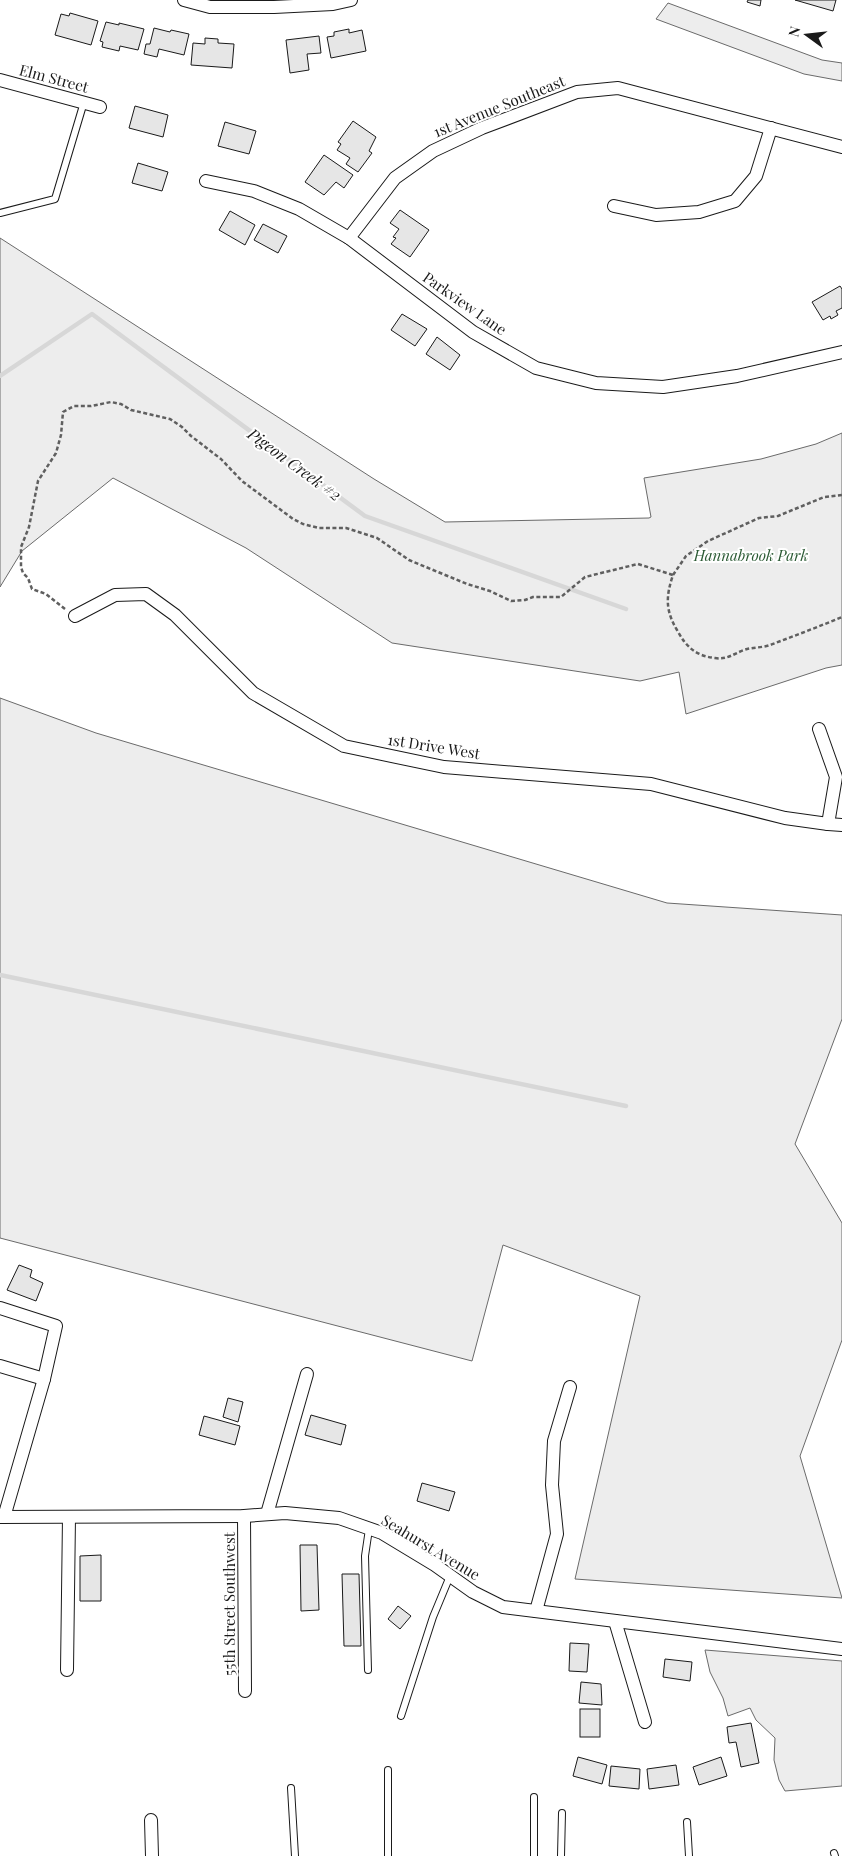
<svg xmlns="http://www.w3.org/2000/svg" width="842" height="1856" viewBox="0 0 842 1856" font-family="'Playfair Display',serif">
<style>
.built{fill:#ededed;stroke:#6a6a6a}
.lines{fill:none;stroke-linecap:round;stroke-linejoin:round}
.stream{stroke:#d7d7d7;stroke-width:4.5}
.building{fill:#e6e6e6;stroke:#1a1a1a}
.lane-casing{stroke:#1a1a1a;stroke-width:8}
.street-casing{stroke:#1a1a1a;stroke-width:14}
.path{stroke:#5f5f5f;stroke-width:2.5;stroke-dasharray:4 2.5;stroke-linecap:butt}
.lane{stroke:#fff;stroke-width:6}
.street{stroke:#fff;stroke-width:12}
.labels{text-anchor:middle;dominant-baseline:central;stroke-width:4;stroke-linejoin:round;paint-order:stroke}
.street-label{font-size:15px;fill:#1a1a1a;stroke:#fff}
.park-label{font-size:15px;font-style:italic;fill:#2b5a34;stroke:#fff}
.water-label{font-size:16px;font-style:italic;fill:#1a1a1a;stroke:#fff}
</style>
<rect width="100%" height="100%" fill="#fff"/>
<g class="built">
<polygon points="668,3 822,60 842,63 842,81 804,74 656,19"/>
<polygon points="0,238 374,479 445,522 649,518 651,517 644,478 761,459 816,444 842,433 842,665 826,668 686,714 679,672 640,681 392,643 246,548 113,478 22,551 0,587"/>
<polygon points="0,698 96,733 667,903 842,915 842,1019 795,1144 842,1223 842,1340 800,1456 842,1598 575,1579 640,1296 503,1245 472,1361 0,1238"/>
<polygon points="705,1650 842,1661 842,1786 785,1791 779,1780 774,1760 775,1738 756,1720 750,1708 728,1716 723,1698 710,1672"/>
</g>
<g class="lines">
<g class="stream">
<polyline points="0,376 92,314 365,516 626,609"/>
<polyline points="0,975 626,1106"/>
</g>
</g>
<g class="building">
<polygon points="748,0 761,0 760,6 747,2"/>
<polygon points="795,0 836,0 833,11"/>
<polygon points="70,13 98,21 91,45 55,35 61,14 69,16"/>
<polygon points="106,22 119,25 119,23 144,29 138,50 120,46 119,51 102,47 103,42 100,41"/>
<polygon points="154,28 170,32 171,30 189,34 184,55 159,49 157,57 144,54 146,44 150,44"/>
<polygon points="349,29 349,33 362,30 366,51 331,58 327,37 334,36 334,32"/>
<polygon points="319,36 321,53 307,54 309,70 290,73 286,40"/>
<polygon points="205,38 218,39 218,43 234,44 232,68 191,65 193,43 205,44"/>
<polygon points="135,106 168,115 163,137 129,128"/>
<polygon points="353,121 376,137 369,151 372,153 358,172 346,164 350,158 337,150 341,144 338,142"/>
<polygon points="225,122 256,131 249,154 218,146"/>
<polygon points="324,155 353,175 344,188 336,182 324,195 305,182"/>
<polygon points="138,163 168,172 162,191 132,183"/>
<polygon points="400,210 429,230 410,257 391,244 396,238 393,237 399,229 390,223"/>
<polygon points="230,211 255,225 245,245 219,230"/>
<polygon points="263,224 287,236 278,253 254,240"/>
<polygon points="840,286 842,289 842,308 836,311 838,315 831,319 830,316 823,320 812,302"/>
<polygon points="402,314 427,329 415,346 391,330"/>
<polygon points="437,337 460,355 450,370 426,354"/>
<polygon points="19,1265 32,1270 30,1277 43,1283 36,1301 7,1290"/>
<polygon points="228,1398 243,1402 238,1422 223,1417"/>
<polygon points="311,1415 346,1425 341,1445 305,1435"/>
<polygon points="204,1416 240,1426 235,1445 199,1435"/>
<polygon points="422,1483 455,1492 449,1511 417,1501"/>
<polygon points="300,1545 317,1545 319,1610 301,1611"/>
<polygon points="101,1555 101,1601 80,1601 80,1556"/>
<polygon points="342,1574 359,1574 361,1646 344,1646"/>
<polygon points="398,1606 411,1616 400,1629 388,1619"/>
<polygon points="570,1643 589,1644 587,1672 569,1671"/>
<polygon points="665,1659 692,1662 690,1681 663,1677"/>
<polygon points="581,1682 601,1684 602,1705 579,1703"/>
<rect x="580" y="1709" width="20" height="28"/>
<polygon points="751,1723 759,1763 741,1767 736,1742 729,1743 727,1727"/>
<polygon points="578,1757 607,1765 602,1784 573,1776"/>
<polygon points="721,1757 727,1776 699,1785 693,1767"/>
<polygon points="676,1765 679,1785 649,1789 647,1769"/>
<polygon points="611,1766 640,1769 639,1789 609,1786"/>
</g>
<g class="lines">
<defs>
<g id="lane">
<polyline points="0,213 55,199 84,102"/>
<polyline points="368,1670 365,1556 369,1529"/>
<polyline points="401,1716 433,1617 450,1576"/>
<polyline points="291,1788 295,1856"/>
<polyline points="534,1797 534,1856"/>
<polyline points="687,1822 689,1856"/>
<polyline points="834,1853 835,1856"/>
<polyline points="388,1856 388,1770"/>
<polyline points="561,1856 562,1813"/>
</g>
<g id="street">
<polyline points="184,0 210,7 274,7 333,4 351,0"/>
<polyline points="0,80 100,107"/>
<polyline points="206,181 254,191 299,209 349,238 473,332 536,368 596,383 663,387 737,376 842,352"/>
<polyline points="614,206 656,215 699,212 735,201 756,176 771,128"/>
<polyline points="349,238 395,178 433,151 482,128 577,92 618,88 842,147"/>
<polyline points="75,616 115,595 146,594 175,615 253,693 344,746 444,767 651,784 785,818 828,824 842,825"/>
<polyline points="819,729 836,777 828,824"/>
<polyline points="0,1308 56,1326 44,1379 4,1517"/>
<polyline points="0,1366 44,1379"/>
<polyline points="267,1514 307,1374"/>
<polyline points="244,1516 245,1691"/>
<polyline points="0,1517 244,1516 285,1513 339,1518 382,1533 435,1565 473,1592 503,1607 842,1649"/>
<polyline points="536,1611 557,1534 552,1485 554,1441 570,1387"/>
<polyline points="615,1621 645,1722"/>
<polyline points="67,1670 69,1517"/>
<polyline points="151,1820 152,1856"/>
</g>
</defs>
<use href="#lane" class="lane-casing"/>
<use href="#street" class="street-casing"/>
<g class="path">
<polyline points="673,575 686,556 708,541 759,518 778,516 824,497 842,495"/>
<path d="M65,609L46,594L32,589L28,578L23,573L21,567V547L29,527L38,481L56,453L61,435L63,412L74,406H91L111,402L121,404L131,410L170,419L182,427L191,436L221,459L242,481L293,519L303,524L319,528H346L377,538L409,560L467,584L490,591L511,601L525,600L533,597H561L585,577L638,564L673,575C666,596 665,610 677,630C686,647 696,656 715,658C727,660 733,654 744,650C752,647 762,648 770,645C794,636 818,627 842,617"/>
</g>
<use href="#lane" class="lane"/>
<use href="#street" class="street"/>
</g>
<g class="labels">
<g class="street-label">
<text transform="translate(54 78) rotate(15)">Elm Street</text>
<text transform="translate(499 106) rotate(-22)">1st Avenue Southeast</text>
<text transform="translate(465 303) rotate(35)">Parkview Lane</text>
<text transform="translate(434 746) rotate(9)">1st Drive West</text>
<text transform="translate(431 1547) rotate(31)">Seahurst Avenue</text>
<text transform="translate(229 1604) rotate(-90)">55th Street Southwest</text>
</g>
<g class="park-label">
<text x="751" y="555">Hannabrook Park</text>
</g>
<g class="water-label">
<text transform="translate(295 464) rotate(36)">Pigeon Creek #2</text>
</g>
</g>
<g transform="translate(807 35) rotate(285)" stroke="#ffffff" stroke-width="4" paint-order="stroke">
<path d="M0-4L9 19L0 12L-9 19Z" fill="#1a1a1a"/>
<text y="-8" font-size="14" font-weight="bold" text-anchor="middle" fill="#1a1a1a">N</text>
</g>
</svg>
